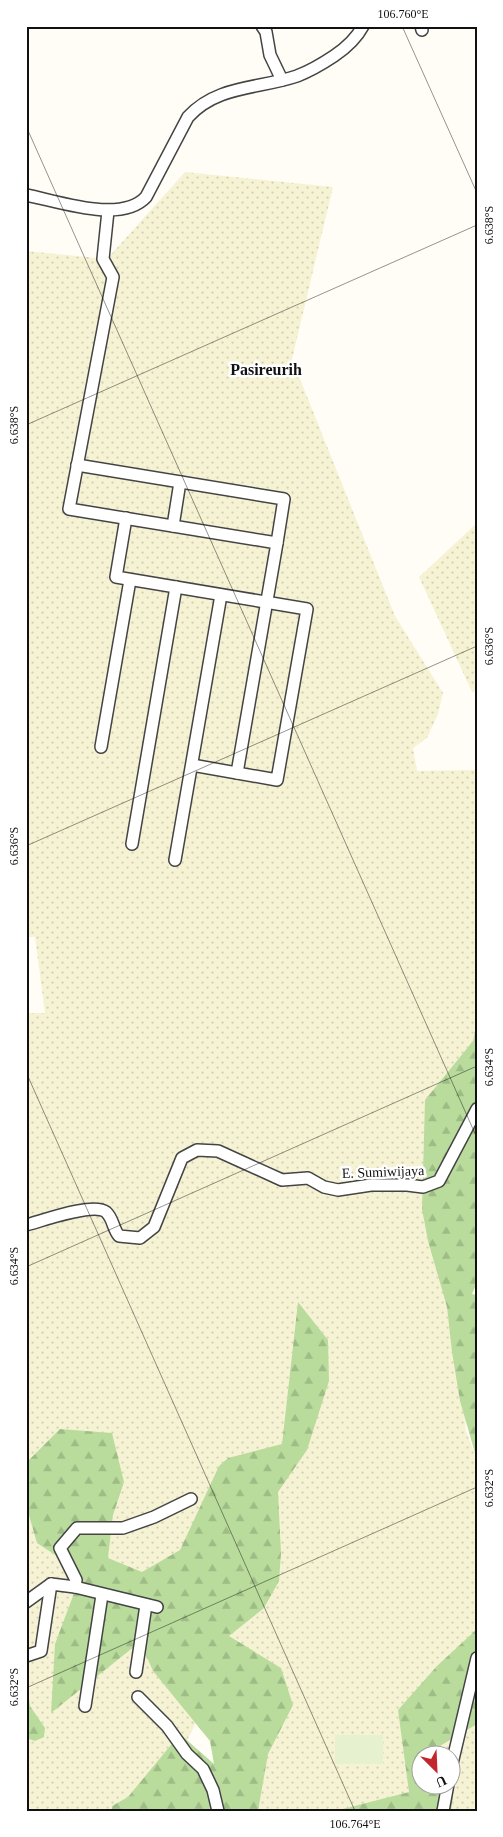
<svg xmlns="http://www.w3.org/2000/svg" width="503" height="1837" viewBox="0 0 503 1837" font-family="Georgia,serif">
<style>
.farmland{fill:url(#farmland-dots)}
.forest{fill:url(#forest-firs)}
.pitch{fill:#e6f2cf}
.lines{fill:none;stroke-linecap:round;stroke-linejoin:round}
.minor-casing{stroke:#444;stroke-width:14}
.minor{stroke:#fff;stroke-width:11}
.ticks{fill:none;stroke:#111;stroke-width:1;stroke-opacity:0.45}
.labels{text-anchor:middle;dominant-baseline:central;stroke-width:5;stroke-linejoin:round;paint-order:stroke}
.street-label{font-size:14px;fill:#111;stroke:#fff}
.quarter-label{font-size:16px;font-weight:bold;fill:#111;stroke:#fff}
.neatline{fill:none;stroke:#111;stroke-width:2}
.ticks-label{font-size:12px;text-anchor:middle;fill:#111}
</style>
<defs>
<pattern id="farmland-dots" width="8" height="8" patternUnits="userSpaceOnUse" patternTransform="scale(1.25)"><rect width="8" height="8" fill="#f6f3d4"/><path d="M2 2h.1M6 6h.1" fill="none" stroke="#d2cfb5" stroke-width="1.8" stroke-linecap="round"/></pattern>
<pattern id="forest-firs" width="22" height="20" patternUnits="userSpaceOnUse" patternTransform="scale(1.25)"><rect width="22" height="20" fill="#b9dc9c"/><path d="M5 1l3.5 6h-7zM16 11l3.5 6h-7z" fill="#9ebc85"/></pattern>
</defs>
<rect width="100%" height="100%" fill="#fffdf5"/>
<g class="farmland">
<polygon points="185,172 333,187 292,359 395,616 443,693 438,714 427,738 413,748 417,771 477,770 477,1063 440,1109 466,1431 477,1459 477,1638 401,1711 410,1791 392,1811 240,1811 235,1757 270,1712 222,1673 198,1612 267,1588 251,1492 243,1473 218,1495 169,1588 103,1582 92,1569 84,1510 94,1448 43,1456 27,1504 59,1521 98,1583 67,1684 136,1618 197,1721 157,1800 143,1811 26,1811 26,1013 45,1013 35,937 26,937 26,251 107,259"/>
<polygon points="477,523 477,690 472,692 419,577"/>
<polygon points="477,1721 477,1811 432,1811 450,1784 450,1754 436,1754 436,1747"/>
</g>
<g class="forest">
<polygon points="477,1021 477,1283 472,1294 477,1295 477,1460 460,1401 452,1352 447,1307 428,1241 422,1209 425,1100 473,1041"/>
<polygon points="298,1302 328,1340 329,1381 307,1450 278,1492 281,1553 279,1581 264,1608 229,1636 281,1668 293,1705 268,1754 258,1811 112,1811 112,1806 128,1797 180,1734 214,1764 210,1741 153,1671 140,1642 51,1713 55,1644 73,1596 78,1570 37,1543 26,1505 26,1463 60,1429 112,1433 124,1482 113,1515 108,1558 142,1572 180,1550 219,1466 228,1458 282,1444"/>
<polygon points="477,1629 477,1724 440,1746 442,1754 420,1754 420,1784 450,1785 453,1797 451,1811 335,1811 409,1792 398,1710 437,1666"/>
<polygon points="26,1680 30,1706 45,1728 44,1737 35,1741 26,1738"/>
</g>
<rect class="pitch" x="335" y="1735" width="48" height="29"/>
<g class="lines">
<defs>
<g id="minor">
<polyline points="262,26 266,32 270,55 282,80"/>
<polyline points="421,26 422,30"/>
<path d="M26,195C58,201 121,224 146,197L188,117C217,85 259,89 297,76C310,71 322,64 334,56C346,48 356,39 363,26"/>
<polyline points="108,211 103,259 113,277 69,509 277,543 237,773"/>
<polyline points="77,465 284,499 277,543"/>
<polyline points="126,518 116,577 307,609 277,780 192,765"/>
<polyline points="173,526 180,482"/>
<polyline points="101,747 130,580"/>
<polyline points="132,844 176,587"/>
<polyline points="175,860 221,595"/>
<path d="M26,1225C42,1221 93,1202 106,1212C113,1218 113,1229 119,1236L140,1238L154,1227L182,1158L197,1150L218,1151L282,1180L308,1178L324,1187L338,1190L371,1185H407L423,1187L439,1181L477,1109"/>
<polyline points="75,1587 76,1580 60,1548 77,1528 123,1528 154,1517 191,1499"/>
<polyline points="26,1602 51,1584 75,1587 157,1607"/>
<polyline points="26,1656 41,1651 51,1584"/>
<polyline points="136,1672 146,1605"/>
<polyline points="138,1697 167,1726 187,1754 203,1769 213,1790 218,1811"/>
<polyline points="85,1706 102,1595"/>
<polyline points="450,1772 477,1658"/>
<polyline points="443,1811 448,1784"/>
</g>
</defs>
<use href="#minor" class="minor-casing"/>
<use href="#minor" class="minor"/>
</g>
<path class="ticks" d="M402,26L477,193M26,126L477,1138M26,425L477,225M26,846L477,646M26,1072L355,1811M26,1267L477,1066M26,1688L477,1487"/>
<g class="labels">
<g class="street-label">
<text transform="translate(383 1172) rotate(-2)">E. Sumiwijaya</text>
</g>
<g class="quarter-label">
<text x="266" y="369">Pasireurih</text>
</g>
</g>
<rect width="503" height="1837" fill="none" stroke="#ffffff" stroke-width="55"/>
<g transform="translate(436 1770) rotate(156)"><circle r="24" fill="#ffffff" stroke="#a0a0a0"/>
<path d="M0-4L9 19L0 12L-9 19Z" fill="#c4262e"/>
<text y="-8" font-size="14" font-weight="bold" text-anchor="middle" fill="#111111">U</text>
</g>
<rect x="28" y="28" width="448" height="1782" class="neatline"/>
<g class="ticks-label">
<text x="403" y="18">106.760°E</text>
<text transform="translate(489 225) rotate(-90)" y="4">6.638°S</text>
<text transform="translate(14 425) rotate(-90)" y="4">6.638°S</text>
<text transform="translate(489 646) rotate(-90)" y="4">6.636°S</text>
<text transform="translate(14 846) rotate(-90)" y="4">6.636°S</text>
<text transform="translate(489 1067) rotate(-90)" y="4">6.634°S</text>
<text transform="translate(14 1266) rotate(-90)" y="4">6.634°S</text>
<text transform="translate(489 1488) rotate(-90)" y="4">6.632°S</text>
<text transform="translate(14 1687) rotate(-90)" y="4">6.632°S</text>
<text x="355" y="1828">106.764°E</text>
</g>
</svg>
